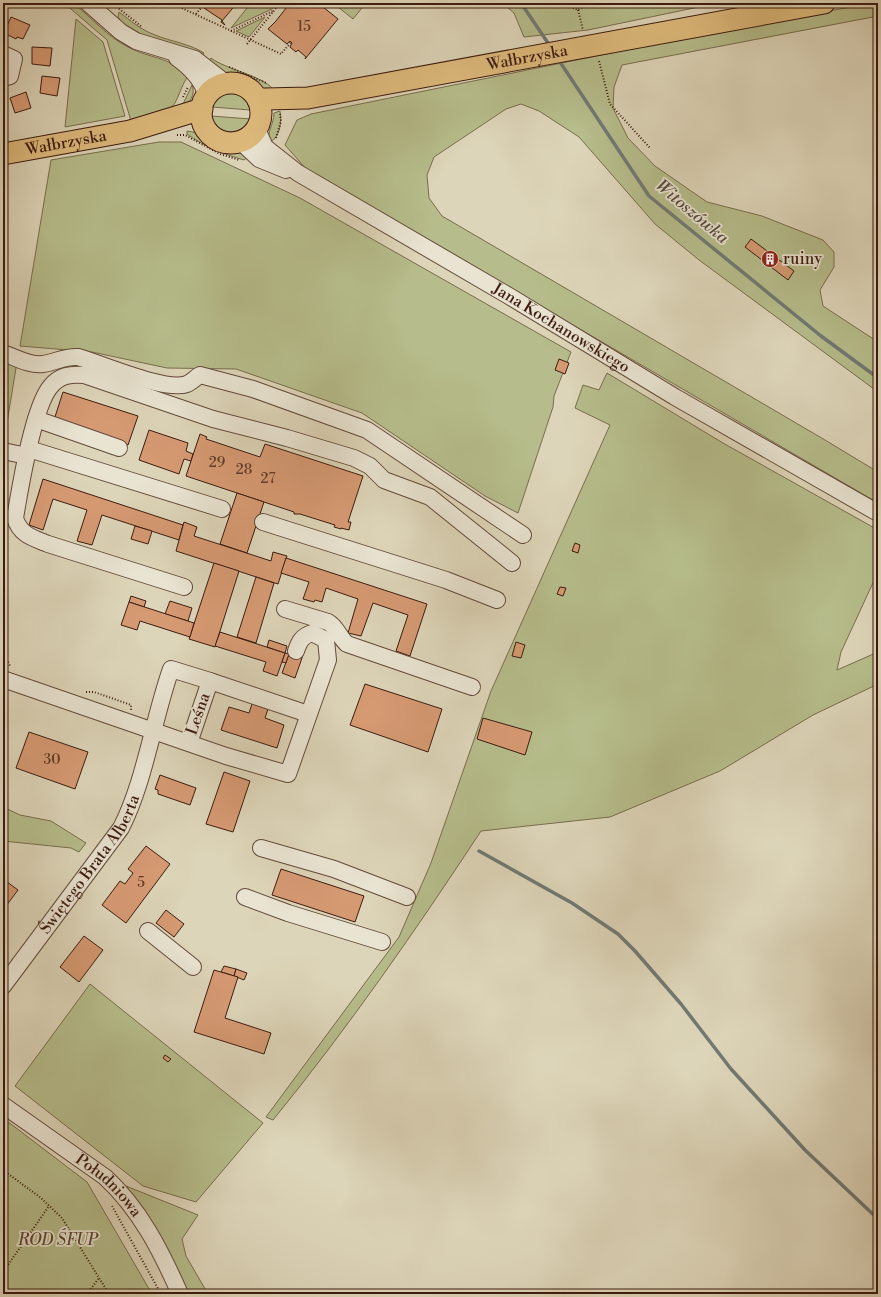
<svg xmlns="http://www.w3.org/2000/svg" width="881" height="1297" viewBox="0 0 881 1297" font-family="'Libre Bodoni',serif">
<style>
.green{fill:#b6bc8b;stroke:#796c4d}
.lines{fill:none;stroke-linecap:round;stroke-linejoin:round}
.stream{stroke:#717973;stroke-width:3.5}
.building{fill:#d69a73;stroke:#3c1b0f}
.minor-casing{stroke:#644a3a;stroke-width:18}
.major-casing{stroke:#3c1b0f;stroke-width:23}
.path{stroke:#3c1b0f;stroke-width:2;stroke-dasharray:1 2;stroke-linecap:butt}
.minor{stroke:#e9e4d2;stroke-width:16}
.major{stroke:#deba7c;stroke-width:21}
.labels{text-anchor:middle;dominant-baseline:central;stroke-width:3.5;stroke-linejoin:round;paint-order:stroke}
.number-label{font-size:14px;fill:#623b28}
.street-label{font-size:16px;fill:#3c1b0f;stroke:#e9e4d2}
.poi-label{font-size:16px;fill:#3c1b0f;stroke:#e9e4d2;text-anchor:start}
.park-label{font-size:16px;font-style:italic;fill:#5a432e;stroke:#e9e4d2}
.water-label{font-size:17px;font-style:italic;fill:#564a41;stroke:#e9e4d2}
</style>
<rect width="100%" height="100%" fill="#ddd5b9"/>
<filter id="stains"><feTurbulence type="fractalNoise" baseFrequency=".005" numOctaves="4"/><feColorMatrix values="0 0 0 0 .2 0 0 0 0 .09 0 0 0 0 .02 0 0 0 .5 -.17"/></filter>
<radialGradient id="worn" r=".72"><stop offset=".6" stop-color="#630" stop-opacity="0"/><stop offset="1" stop-color="#630" stop-opacity=".3"/></radialGradient>
<g class="green">
<path d="M64,3H73C91,17 108,37 128,47C151,59 167,56 189,75C182,84 181,91 176,101C170,115 145,117 131,121L107,40Z"/>
<polygon points="251,3 276,3 272,9 231,28"/>
<polygon points="333,3 366,3 353,19"/>
<polygon points="502,3 718,3 588,30 524,37 514,13"/>
<polygon points="873,3 878,3 878,16 622,65 614,87 613,108 628,138 655,166 707,202 762,216 823,240 834,252 834,267 820,290 823,306 878,342 878,392 699,260 655,224 579,137 539,111 521,104 506,109 434,157 427,175 429,198 442,216 820,437 878,472 878,503 307,170 285,145 297,120 311,114 729,29"/>
<path d="M119,12C130,20 141,30 155,35C172,42 188,43 204,53L200,59L148,40L121,22L118,17Z"/>
<polygon points="265,17 249,37 236,31"/>
<polygon points="76,19 103,42 125,116 65,127"/>
<path d="M211,58C227,70 261,75 273,89L260,90L242,79L226,77L206,64Z"/>
<path d="M192,85C195,93 192,98 187,105L183,104Z"/>
<polygon points="228,92 242,94 249,104 250,110 212,107 216,98"/>
<path d="M280,111C282,123 280,136 270,143C266,131 274,125 274,113Z"/>
<path d="M211,116L251,119C242,133 229,135 216,127Z"/>
<path d="M187,131C200,132 205,140 216,145C228,149 238,149 249,156L244,160C223,154 205,147 187,134Z"/>
<polygon points="159,142 181,142 300,198 571,352 554,396 553,407 518,513 485,496 362,413 236,369 167,368 92,352 20,346 51,160"/>
<polygon points="3,358 17,362 6,429 3,429"/>
<path d="M607,373L723,443L878,530V572L841,652L837,670L878,652V684L813,715L720,771L610,817L481,831C416,930 348,1028 273,1120L266,1117L399,937L431,863L491,691L610,425L575,408L583,385L599,390Z"/>
<polygon points="3,807 20,815 51,821 86,843 79,852 71,848 3,841"/>
<polygon points="90,984 263,1123 196,1202 143,1186 15,1086"/>
<polygon points="3,1118 87,1182 152,1294 3,1294"/>
<polygon points="126,1186 198,1215 182,1239 186,1256 208,1294 187,1294 156,1228"/>
</g>
<g class="lines">
<g class="stream">
<polyline points="521,3 550,46"/>
<polyline points="558,59 649,196 821,336 878,378"/>
<polyline points="479,851 572,903 618,934 635,951 681,1004 731,1069 805,1150 878,1219"/>
</g>
</g>
<g class="building">
<polygon points="205,3 237,3 222,21 225,25 221,22 222,20 204,8"/>
<polygon points="290,3 318,3 338,19 305,59 306,57 298,50 296,52 290,47 292,43 290,41 287,44 268,29 276,21"/>
<polygon points="11,17 30,25 23,39 17,37 16,39 4,33"/>
<polygon points="32,47 52,48 50,66 32,64"/>
<polygon points="42,76 60,78 57,96 40,93"/>
<polygon points="26,92 31,108 15,113 10,98"/>
<polygon points="751,239 794,271 788,280 745,247"/>
<polygon points="559,359 569,363 565,374 555,370"/>
<polygon points="63,392 138,416 128,445 54,420"/>
<polygon points="149,430 188,443 186,451 193,454 191,461 184,459 179,474 139,460"/>
<polygon points="200,434 207,437 206,439 260,457 265,444 363,476 348,522 351,522 349,530 341,528 341,529 334,527 335,525 300,514 294,514 294,512 186,476"/>
<polygon points="43,479 183,525 179,540 102,515 92,545 77,541 87,510 53,499 43,530 29,525"/>
<polygon points="237,493 264,502 247,553 220,544"/>
<polygon points="184,522 197,527 194,536 271,561 273,552 287,556 278,584 176,551"/>
<polygon points="135,526 152,531 148,544 131,539"/>
<polygon points="575,543 580,545 578,553 572,551"/>
<polygon points="286,558 427,604 410,656 396,651 408,615 373,603 361,636 348,633 358,599 326,588 322,602 315,600 314,602 303,599 309,582 281,573"/>
<polygon points="214,563 239,571 215,647 189,639"/>
<polygon points="256,577 274,583 256,643 237,637"/>
<polygon points="560,587 566,588 563,596 557,594"/>
<polygon points="131,596 146,601 144,607 129,602"/>
<polygon points="170,601 192,608 188,621 165,614"/>
<polygon points="129,602 194,623 190,637 140,621 137,630 121,625"/>
<polygon points="220,632 285,653 277,676 263,671 266,662 215,646"/>
<polygon points="269,640 287,646 285,653 267,647"/>
<polygon points="516,642 525,645 521,658 512,656"/>
<polygon points="290,651 303,655 295,678 282,673"/>
<polygon points="285,653 289,654 286,663 282,662"/>
<polygon points="365,684 442,709 428,752 350,725"/>
<polygon points="252,704 268,709 265,718 284,725 277,748 221,730 229,707 249,713"/>
<polygon points="483,718 532,732 525,755 477,739"/>
<polygon points="29,732 88,752 75,789 16,768"/>
<polygon points="224,772 250,781 233,832 206,824"/>
<polygon points="160,775 196,788 190,805 158,794 158,790 155,789"/>
<polygon points="146,846 170,864 126,923 102,905 120,881 125,884 133,873 128,869"/>
<polygon points="281,869 364,896 355,922 272,895"/>
<polygon points="3,879 18,890 3,910"/>
<polygon points="166,910 184,924 174,937 156,923"/>
<polygon points="3,914 7,917 3,923"/>
<polygon points="84,936 103,950 79,982 60,967"/>
<polygon points="224,966 236,969 234,976 221,972"/>
<polygon points="236,969 247,973 244,980 234,976"/>
<polygon points="214,970 238,977 225,1018 271,1033 264,1054 194,1032"/>
<polygon points="165,1055 171,1059 168,1062 163,1058"/>
</g>
<g class="lines">
<defs>
<g id="minor">
<polyline points="88,3 121,32 136,41 195,59 227,84"/>
<polyline points="3,54 14,59 10,76 3,78"/>
<path d="M177,58C191,68 202,79 207,96"/>
<path id="s1" d="M257,129L265,147L298,173L509,296L675,397L878,513"/>
<polyline points="241,142 259,159 286,170"/>
<path d="M3,353C15,357 30,366 43,364C56,362 65,356 78,357C103,364 165,392 187,384C192,382 196,377 200,375L253,389L367,430L523,535"/>
<polyline points="36,419 119,448"/>
<polyline points="29,449 222,509"/>
<polyline points="3,451 27,456"/>
<polyline points="263,522 446,580 497,600"/>
<path d="M184,587L48,544C33,538 20,535 15,518C20,489 33,406 51,386C60,375 71,374 84,375L213,419L287,438L354,458L370,466L384,480L430,497L512,563"/>
<path d="M285,609L328,622C337,627 339,637 347,644L472,687"/>
<path d="M3,679L226,756L288,774L328,660L326,640L312,633C302,636 299,642 296,651"/>
<polyline points="210,681 308,714"/>
<polyline points="261,848 334,869 407,897"/>
<polyline points="245,897 288,913 382,942"/>
<polyline points="148,931 193,967"/>
<path id="s2" d="M3,986L121,828C145,781 153,720 171,669L210,681L189,743"/>
<path id="s3" d="M3,1105L105,1177C140,1209 161,1251 180,1294"/>
</g>
<g id="major">
<circle cx="231" cy="113" r="30"/>
<path id="s4" d="M258,100L265,99L308,98L824,3"/>
<path id="s5" d="M3,154L130,131L202,109"/>
</g>
</defs>
<use href="#minor" class="minor-casing"/>
<use href="#major" class="major-casing"/>
<g class="path">
<polyline points="112,3 142,27"/>
<polyline points="171,3 281,54 291,42"/>
<polyline points="562,3 578,10 588,3"/>
<polyline points="578,10 583,30"/>
<polyline points="196,14 205,3"/>
<polyline points="231,31 273,11"/>
<polyline points="247,44 280,3"/>
<polyline points="599,61 610,104 650,148"/>
<polyline points="229,67 266,83"/>
<polyline points="183,97 188,87"/>
<polyline points="177,135 185,135 220,154 239,160"/>
<polyline points="276,138 281,121 280,114"/>
<polyline points="3,651 10,666"/>
<polyline points="86,692 94,692 131,705 131,710"/>
<polyline points="3,1170 41,1198 62,1218 109,1294"/>
<polyline points="112,1206 161,1294"/>
<polyline points="3,1272 49,1206"/>
<polyline points="87,1294 99,1278"/>
</g>
<use href="#minor" class="minor"/>
<use href="#major" class="major"/>
</g>
<defs>
<symbol id="building-disc" viewBox="-11 -11 22 22"><circle r="9.5" fill="#8f2418" stroke="#e9e4d2"/><path d="M-4-6H4V6H1V3H-1V6H-4ZM-2.5-4.3h1.7v1.8h-1.7ZM.8-4.3h1.7v1.8H.8ZM-2.5-1h1.7V.8h-1.7ZM.8-1h1.7V.8H.8Z" fill="#fff"/></symbol>
</defs>
<g fill-rule="evenodd">
<use href="#building-disc" x="760" y="249" width="20" height="20"/>
</g>
<g class="labels">
<g class="number-label">
<text x="304" y="27">15</text>
<text x="217" y="463">29</text>
<text x="244" y="470">28</text>
<text x="268" y="479">27</text>
<text x="52" y="760">30</text>
<text x="141" y="883">5</text>
</g>
<g class="street-label">
<text stroke="none"><textPath href="#s4" startOffset="273">Wałbrzyska</textPath></text>
<text stroke="none"><textPath href="#s5" startOffset="64">Wałbrzyska</textPath></text>
<text stroke="none"><textPath href="#s1" startOffset="367">Jana Kochanowskiego</textPath></text>
<text transform="translate(198 714) rotate(-71)">Leśna</text>
<text stroke="none"><textPath href="#s2" startOffset="150">Świętego Brata Alberta</textPath></text>
<text stroke="none"><textPath href="#s3" startOffset="133">Południowa</textPath></text>
</g>
<g class="poi-label">
<text x="783" y="259">ruiny</text>
</g>
<g class="park-label">
<text x="58" y="1240">ROD ŚFUP</text>
</g>
<g class="water-label">
<text transform="translate(692 212) rotate(40)">Witoszówka</text>
</g>
</g>
<rect width="881" height="1297" fill="none" stroke="#ddd5b9" stroke-width="16"/>
<rect x="4" y="4" width="873" height="1289" fill="none" stroke="#3c1b0f" stroke-width="2"/>
<rect x="8" y="8" width="865" height="1281" fill="none" stroke="#3c1b0f"/>
<rect width="100%" height="100%" filter="url(#stains)"/>
<rect width="100%" height="100%" fill="url(#worn)"/>
</svg>
